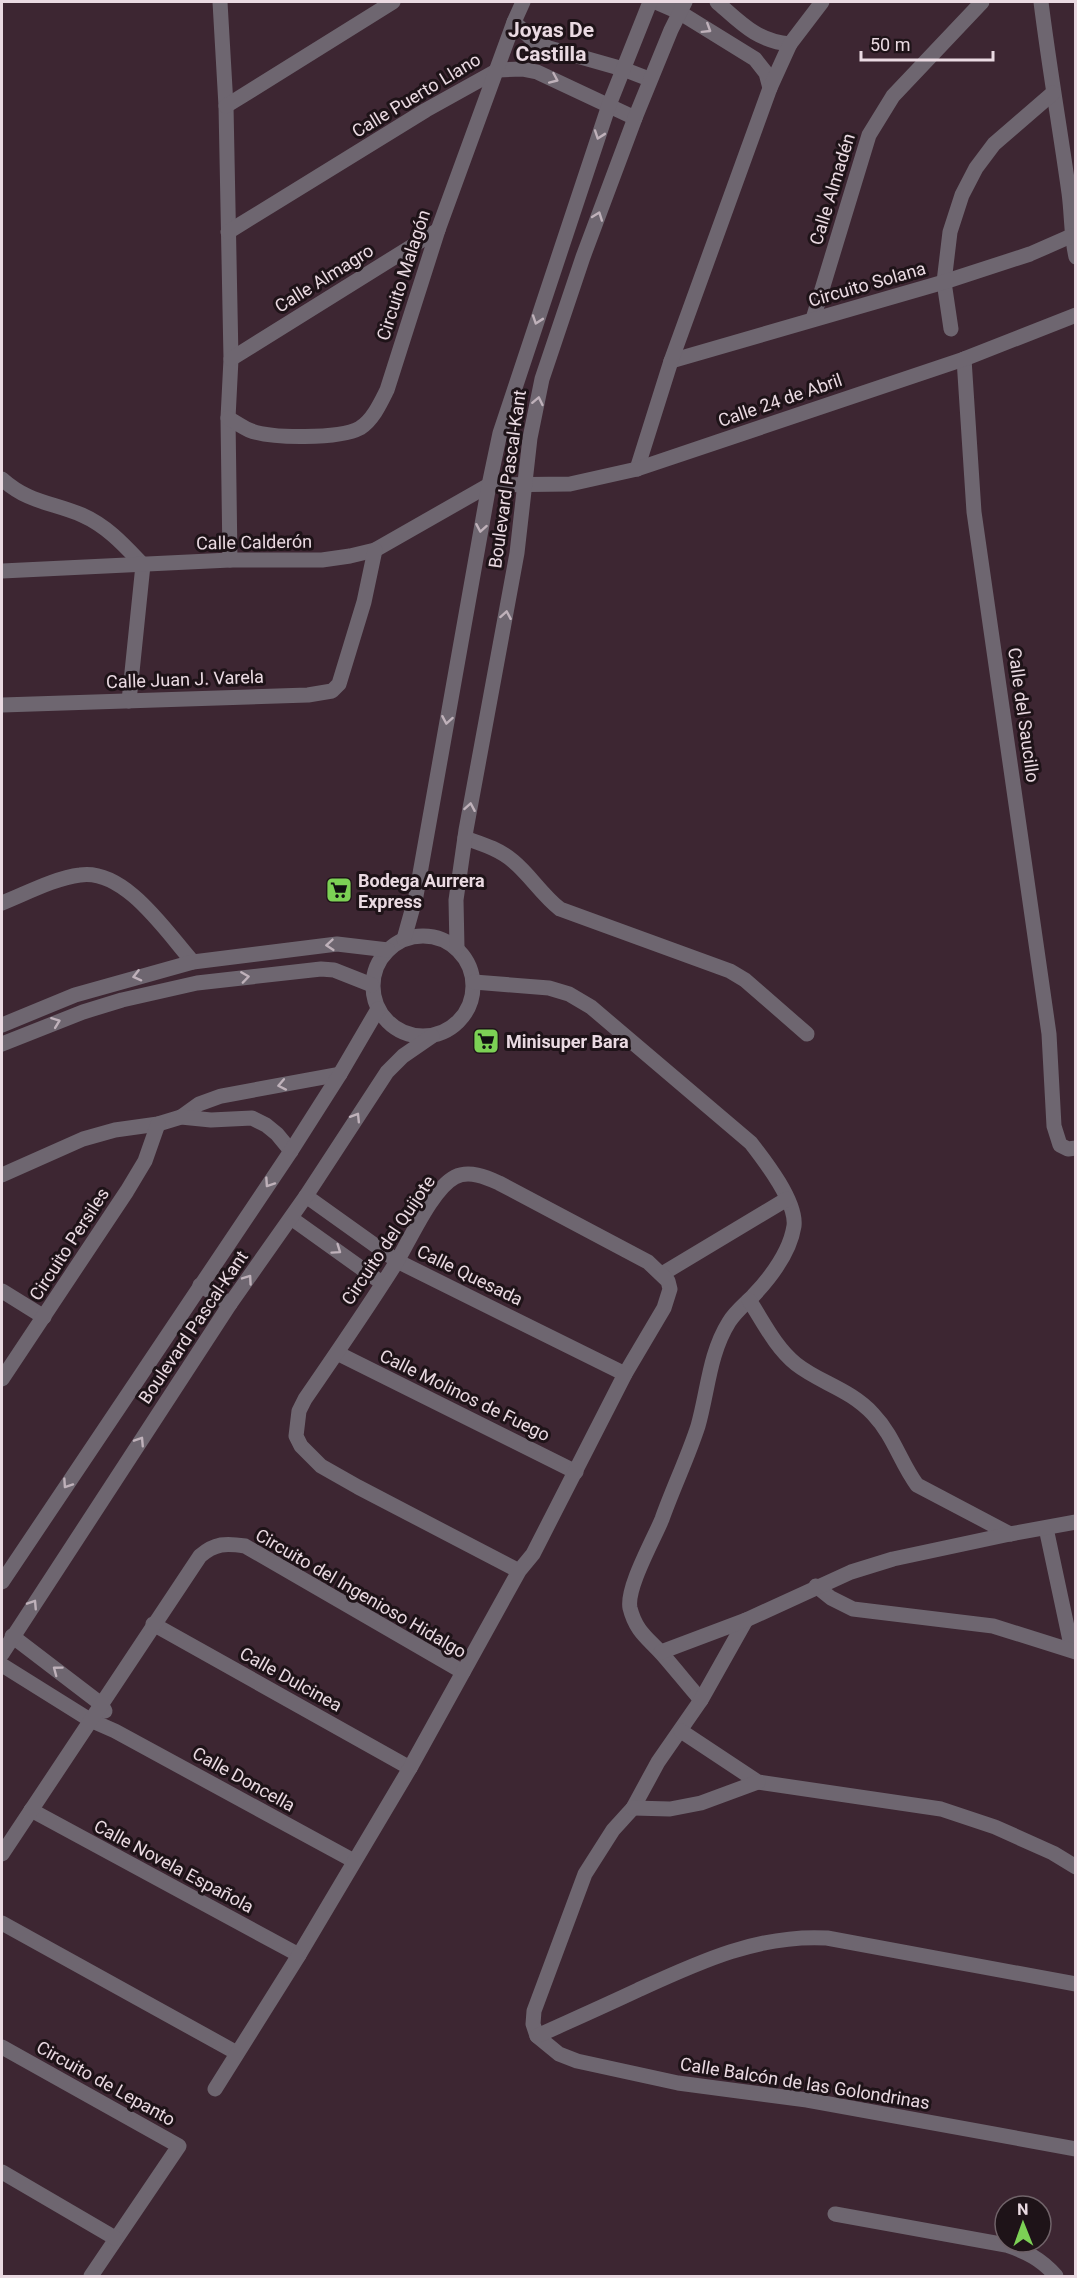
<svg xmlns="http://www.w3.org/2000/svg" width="1077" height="2278" viewBox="0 0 1077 2278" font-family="Roboto,sans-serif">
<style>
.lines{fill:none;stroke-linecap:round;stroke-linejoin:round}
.minor{stroke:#6e6670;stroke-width:15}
.oneway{stroke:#bfb1ba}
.labels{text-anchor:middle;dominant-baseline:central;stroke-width:6;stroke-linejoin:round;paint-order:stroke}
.street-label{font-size:18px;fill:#eadae2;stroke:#1e1318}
.poi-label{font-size:18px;font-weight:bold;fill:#eadae2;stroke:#1e1318;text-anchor:start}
.quarter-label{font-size:21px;font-weight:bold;fill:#eadae2;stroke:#1e1318}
</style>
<rect width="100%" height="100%" fill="#3d2632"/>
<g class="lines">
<g class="minor">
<polyline points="220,2 226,106 231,359 228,418 230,560"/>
<polyline points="656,2 679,12 755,59 766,73 770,88"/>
<path d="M717,2C741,23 757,41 790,44"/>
<path d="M1041,2C1049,66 1060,129 1069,193C1072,215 1071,236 1076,257"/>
<polyline points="514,22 534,41 549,48 623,69 649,79"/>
<polyline points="226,106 393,2"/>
<polyline points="228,232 426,110 498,70 522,69 537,72 635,118"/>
<polyline points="813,319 869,135 893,96 982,2"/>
<polyline points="951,329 944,282 950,232 962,195 976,168 994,144 1053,93"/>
<polyline points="231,359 438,230"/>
<polyline points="964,359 974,512 1049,1034 1054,1126 1060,1145 1068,1149 1076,1148"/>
<polyline points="671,361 944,282 1030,254 1071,236"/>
<path d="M228,418C235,422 242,427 249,430C270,439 340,439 360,428C373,420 381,402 387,390L438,230L514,22L523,2"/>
<polyline points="637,469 671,361 770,88 790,44 822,2"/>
<path d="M2,479C29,503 51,502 82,515C107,526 124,545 143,565L129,701"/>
<polyline points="2,571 230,560 322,560 350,556 375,550 489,485 570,484 637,469 964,359 1076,315"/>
<polyline points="2,705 308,695 332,691 339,684 364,602 375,550"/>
<path d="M465,838C482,844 499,849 513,861C530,875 542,895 560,909L730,971L745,980L807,1034"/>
<path d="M2,903C25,894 55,878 80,875C125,868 167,933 193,962"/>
<circle cx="423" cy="986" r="50"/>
<polyline points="404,939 416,896 489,485 500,433 609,105 650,2"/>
<polyline points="457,948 456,900 466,830 517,553 530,438 542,379 583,257 635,118 671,30 685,2"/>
<path d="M474,982L549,988L569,994L591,1007L751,1143C765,1161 797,1202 794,1226C790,1252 771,1277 753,1296C745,1304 735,1312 729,1322C709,1354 708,1391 698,1426C688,1457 673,1488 662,1519C654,1539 626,1588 630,1608C636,1632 648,1638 663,1655C676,1670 688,1685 701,1700"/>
<polyline points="2,1025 75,995 193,962 337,944 388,950"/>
<polyline points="2,1044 83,1012 122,1000 197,983 321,969 334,970 372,985"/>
<polyline points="181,1117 199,1104 221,1096 340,1074"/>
<polyline points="2,1175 83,1139 115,1130 158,1124 181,1117 211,1120 252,1118 266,1125 277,1134 291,1151"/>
<polyline points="306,1196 397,1261 625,1374"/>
<polyline points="291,1218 382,1283"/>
<polyline points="662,1274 787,1199"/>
<polyline points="200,1285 230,1304"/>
<polyline points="2,1291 44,1317"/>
<path d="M749,1300C763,1321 775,1347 796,1364C820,1383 850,1389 873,1414C894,1436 900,1462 917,1485L1010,1534"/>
<polyline points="337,1353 576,1472"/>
<polyline points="2,1379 127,1191 145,1161 158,1124"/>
<polyline points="1046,1528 1072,1650"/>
<polyline points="2,1582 291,1151 340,1074 378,1009"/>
<polyline points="816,1586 831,1598 853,1609 993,1626 1076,1652"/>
<polyline points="746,1620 701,1700 658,1762 633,1808 613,1830 585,1874 534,2011 533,2024 537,2036 559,2054 577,2061 678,2083 807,2100 1076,2149"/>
<polyline points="153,1624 410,1768"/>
<polyline points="12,1636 101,1704 105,1711"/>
<polyline points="661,1652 746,1620 851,1572 893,1559 1010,1534 1076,1522"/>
<polyline points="2,1654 230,1304 306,1196 387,1072 403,1056 432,1036"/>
<polyline points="2,1665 90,1720 115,1731 354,1861"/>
<polyline points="681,1731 758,1782 941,1809 995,1827 1053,1853 1076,1867"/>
<polyline points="633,1808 670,1809 701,1803 758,1782"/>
<polyline points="31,1810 299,1955"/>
<path d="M2,1854L200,1556C215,1543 226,1543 245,1546L463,1672"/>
<polyline points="2,1923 237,2053"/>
<path d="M537,2036C570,2021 604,2006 638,1990C699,1962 759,1934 827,1938L1076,1984"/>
<polyline points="2,2047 179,2146 91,2276"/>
<path d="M215,2089L299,1955L410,1768L519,1571L533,1554L625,1374L664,1308L670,1289L668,1281L648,1262L499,1183C486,1177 469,1170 455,1177C432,1189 410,1240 396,1263C367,1309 336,1354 305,1399L299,1411L296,1436L301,1446L321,1466L358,1487L519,1571"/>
<polyline points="2,2172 115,2238"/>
<path d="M835,2214L1006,2245C1027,2252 1041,2259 1056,2276"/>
</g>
</g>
<defs><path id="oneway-chevron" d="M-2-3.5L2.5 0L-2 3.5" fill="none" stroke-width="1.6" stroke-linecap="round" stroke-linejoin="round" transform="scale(1.5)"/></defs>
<g class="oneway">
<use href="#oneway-chevron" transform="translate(707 29) rotate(32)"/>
<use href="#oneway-chevron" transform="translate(554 79) rotate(24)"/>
<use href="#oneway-chevron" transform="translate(599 135) rotate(109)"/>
<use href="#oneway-chevron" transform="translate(598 216) rotate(-70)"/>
<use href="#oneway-chevron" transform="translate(537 320) rotate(109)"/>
<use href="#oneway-chevron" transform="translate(538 401) rotate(-78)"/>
<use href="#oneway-chevron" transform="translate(481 528) rotate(100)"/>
<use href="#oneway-chevron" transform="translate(506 615) rotate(-80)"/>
<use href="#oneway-chevron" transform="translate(447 720) rotate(100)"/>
<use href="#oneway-chevron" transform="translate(470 807) rotate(-80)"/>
<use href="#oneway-chevron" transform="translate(330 945) rotate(175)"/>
<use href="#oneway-chevron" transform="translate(137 976) rotate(166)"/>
<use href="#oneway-chevron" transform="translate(245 977) rotate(-8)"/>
<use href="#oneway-chevron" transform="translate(56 1022) rotate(-21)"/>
<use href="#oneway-chevron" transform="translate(282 1085) rotate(169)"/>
<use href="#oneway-chevron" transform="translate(356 1117) rotate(-58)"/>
<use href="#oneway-chevron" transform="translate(269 1183) rotate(124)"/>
<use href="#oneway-chevron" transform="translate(337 1250) rotate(35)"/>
<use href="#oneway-chevron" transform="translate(248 1279) rotate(-55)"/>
<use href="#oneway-chevron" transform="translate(140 1441) rotate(-57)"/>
<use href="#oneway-chevron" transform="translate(67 1484) rotate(124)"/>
<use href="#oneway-chevron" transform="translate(33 1604) rotate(-57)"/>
<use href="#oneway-chevron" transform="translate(57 1670) rotate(-143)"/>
</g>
<defs>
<symbol id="supermarket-square" viewBox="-11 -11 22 22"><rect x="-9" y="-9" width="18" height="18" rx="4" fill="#7cd155" stroke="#1e1318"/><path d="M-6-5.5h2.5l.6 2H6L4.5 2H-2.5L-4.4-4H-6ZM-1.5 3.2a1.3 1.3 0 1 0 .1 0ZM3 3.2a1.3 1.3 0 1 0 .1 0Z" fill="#111"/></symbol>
</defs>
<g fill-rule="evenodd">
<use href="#supermarket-square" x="324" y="875" width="30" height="30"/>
<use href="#supermarket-square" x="471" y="1026" width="30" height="30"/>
</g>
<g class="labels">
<g class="street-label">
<text transform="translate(416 95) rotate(-31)">Calle Puerto Llano</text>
<text transform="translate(832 189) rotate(-73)">Calle Almadén</text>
<text transform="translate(403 275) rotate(-72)">Circuito Malagón</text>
<text transform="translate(324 278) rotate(-32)">Calle Almagro</text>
<text transform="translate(867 284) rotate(-16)">Circuito Solana</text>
<text transform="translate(780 400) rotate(-19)">Calle 24 de Abril</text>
<text transform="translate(507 479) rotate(-82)">Boulevard Pascal-Kant</text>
<text transform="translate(254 542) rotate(-1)">Calle Calderón</text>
<text transform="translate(185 679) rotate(-2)">Calle Juan J. Varela</text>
<text transform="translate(1024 715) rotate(82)">Calle del Saucillo</text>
<text transform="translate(388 1240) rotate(-56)">Circuito del Quijote</text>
<text transform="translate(69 1244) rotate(-57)">Circuito Persiles</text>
<text transform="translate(470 1275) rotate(26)">Calle Quesada</text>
<text transform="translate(193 1327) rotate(-56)">Boulevard Pascal-Kant</text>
<text transform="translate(465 1395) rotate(26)">Calle Molinos de Fuego</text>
<text transform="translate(361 1593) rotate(30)">Circuito del Ingenioso Hidalgo</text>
<text transform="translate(291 1679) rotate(29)">Calle Dulcinea</text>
<text transform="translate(244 1779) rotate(29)">Calle Doncella</text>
<text transform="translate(174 1866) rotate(28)">Calle Novela Española</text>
<text transform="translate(106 2083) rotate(29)">Circuito de Lepanto</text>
<text transform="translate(805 2083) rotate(9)">Calle Balcón de las Golondrinas</text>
</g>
<g class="poi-label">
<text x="358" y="880">Bodega Aurrera<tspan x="358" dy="21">Express</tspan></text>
<text x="506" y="1041">Minisuper Bara</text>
</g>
<g class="quarter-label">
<text x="551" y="30">Joyas De<tspan x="551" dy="24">Castilla</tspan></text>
</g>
</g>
<rect width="1077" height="2278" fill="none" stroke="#eadae2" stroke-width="6"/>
<g transform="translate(1023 2224) rotate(359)"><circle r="28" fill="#1e1318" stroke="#706369" stroke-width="1.5"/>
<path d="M0-4.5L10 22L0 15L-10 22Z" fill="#7cd155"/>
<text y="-9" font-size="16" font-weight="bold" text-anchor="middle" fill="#eadae2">N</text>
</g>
<path d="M861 51v9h132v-9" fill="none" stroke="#eadae2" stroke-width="3"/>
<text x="870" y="51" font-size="18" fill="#eadae2" stroke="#1e1318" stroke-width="4.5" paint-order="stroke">50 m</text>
</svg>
